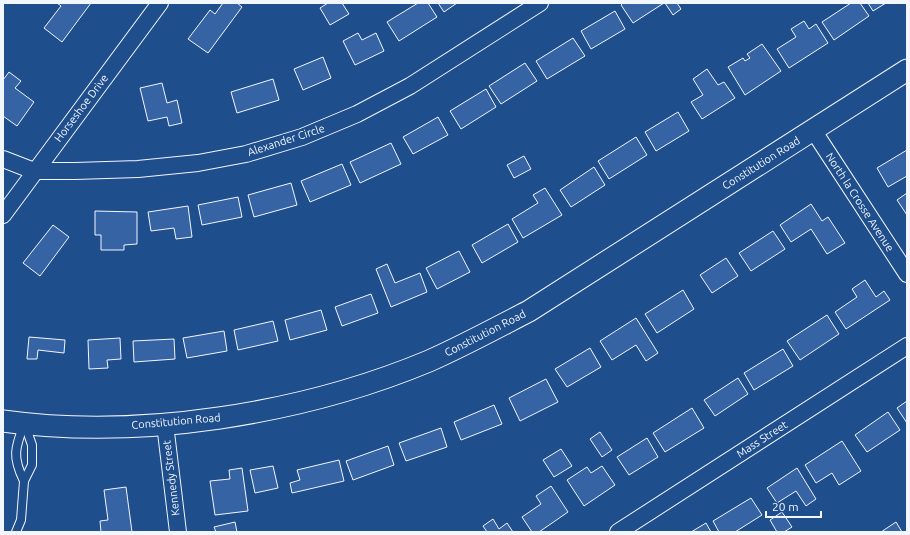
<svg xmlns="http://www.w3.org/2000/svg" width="910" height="535" viewBox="0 0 910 535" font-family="Ubuntu,sans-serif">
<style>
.building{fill:#3563a3;stroke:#f2f6ff}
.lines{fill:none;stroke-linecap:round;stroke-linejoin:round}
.service-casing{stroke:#f2f6ff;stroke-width:10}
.minor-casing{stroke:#f2f6ff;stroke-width:18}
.tertiary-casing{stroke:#f2f6ff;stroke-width:23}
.service{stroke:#1f4e8c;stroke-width:8}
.minor{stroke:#1f4e8c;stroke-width:16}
.tertiary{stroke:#1f4e8c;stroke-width:21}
.labels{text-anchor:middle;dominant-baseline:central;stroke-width:3;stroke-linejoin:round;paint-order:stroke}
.street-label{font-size:11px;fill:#f2f6ff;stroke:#1f4e8c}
</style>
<rect width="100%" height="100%" fill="#1f4e8c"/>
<g class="building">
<polygon points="57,3 91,3 62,42 44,28 61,6"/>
<polygon points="223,3 237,3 242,7 208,53 188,39 210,10 215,14"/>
<polygon points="328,3 342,3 349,14 330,25 320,8"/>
<polygon points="418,3 428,3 437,17 399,41 387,22"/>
<polygon points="438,3 457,3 444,12"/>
<polygon points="623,3 664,3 633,23 621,5"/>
<polygon points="665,3 677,3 681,9 673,15"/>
<polygon points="851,3 860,3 869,16 834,40 822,22"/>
<polygon points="868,3 886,3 873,11"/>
<polygon points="615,11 625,29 591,49 581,31"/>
<polygon points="804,21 809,29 816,24 828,43 789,68 777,49 796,37 791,29"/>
<polygon points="358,33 362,40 376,33 384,51 355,65 343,41"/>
<polygon points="573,38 585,56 547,79 536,61"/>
<polygon points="762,44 781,71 745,95 728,67 743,58 745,61 750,58 747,54"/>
<polygon points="323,57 331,78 303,90 294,69"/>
<polygon points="525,63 537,81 501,104 489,86"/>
<polygon points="707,69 718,85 724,82 735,98 702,119 691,102 703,95 693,79"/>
<polygon points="9,72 21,81 15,88 34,102 17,126 3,116 3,80"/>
<polygon points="273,79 279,100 237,113 231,92"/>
<polygon points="162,83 167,103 177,100 182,123 169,126 167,117 148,121 140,88"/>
<polygon points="486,89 496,107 461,129 450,111"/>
<polygon points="678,112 689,131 656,151 645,132"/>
<polygon points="438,117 448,135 413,154 403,137"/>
<polygon points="636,137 647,155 609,179 598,161"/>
<polygon points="391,143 401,164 360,183 350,162"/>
<polygon points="907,150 907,176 888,187 877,168"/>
<polygon points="524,156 531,169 514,178 507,165"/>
<polygon points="342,164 351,185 310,202 301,181"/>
<polygon points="594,167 605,185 571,207 560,190"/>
<polygon points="291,183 297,205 254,217 248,195"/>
<polygon points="545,188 562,215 523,238 512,219 538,203 533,195"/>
<polygon points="907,193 907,215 897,200"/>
<polygon points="238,197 242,217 202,225 198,205"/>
<polygon points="811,204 822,221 828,217 845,243 827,254 811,229 791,242 780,225"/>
<polygon points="188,206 192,237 176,239 174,228 151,231 148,212"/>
<polygon points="95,211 137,212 137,244 124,245 124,250 101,250 101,235 95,235"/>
<polygon points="508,224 518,242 482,263 472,245"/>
<polygon points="53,225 69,237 40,276 23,263"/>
<polygon points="773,231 785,249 751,271 739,253"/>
<polygon points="459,251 470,272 437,289 426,268"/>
<polygon points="726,258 738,276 712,293 700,275"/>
<polygon points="387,264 395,283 420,273 427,292 391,307 376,269"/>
<polygon points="865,280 876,297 884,291 890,300 846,329 835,312 857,297 852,289"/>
<polygon points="683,290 694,309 657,333 645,314"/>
<polygon points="371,294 378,313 342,326 335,307"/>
<polygon points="321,310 327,330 290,340 285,320"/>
<polygon points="827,315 839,334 800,360 787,341"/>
<polygon points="636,318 658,353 646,361 636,345 612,360 600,341"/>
<polygon points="273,321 278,341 238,350 234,330"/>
<polygon points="224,331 227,351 187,358 183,338"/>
<polygon points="29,337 65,340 64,353 38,350 37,359 27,359"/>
<polygon points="120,338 121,359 107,360 108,368 89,369 88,340"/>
<polygon points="174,339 175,359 134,362 133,341"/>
<polygon points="590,348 601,367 567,387 555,369"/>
<polygon points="783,349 793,366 754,390 744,373"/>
<polygon points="738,378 748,394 715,416 704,400"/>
<polygon points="546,379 558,402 520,421 509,398"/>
<polygon points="907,401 907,423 897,408"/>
<polygon points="494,405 502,424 461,440 454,422"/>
<polygon points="692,408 704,428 665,452 653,433"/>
<polygon points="888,412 900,430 867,452 855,435"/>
<polygon points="441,428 447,447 406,461 399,443"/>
<polygon points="600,432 612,450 602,457 590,439"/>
<polygon points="647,438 658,457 629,475 617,457"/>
<polygon points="842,441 861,471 839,485 832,473 816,483 805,465"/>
<polygon points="388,446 394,465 353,480 346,461"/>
<polygon points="561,449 572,466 554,477 543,460"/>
<polygon points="339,460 344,481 292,493 290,483 300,480 297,470"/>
<polygon points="273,466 278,488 255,493 250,470"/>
<polygon points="602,466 615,485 584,506 567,480 587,467 591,473"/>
<polygon points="242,468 248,511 215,515 210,481 230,479 229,470"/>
<polygon points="797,468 816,499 806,506 796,491 777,503 767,488"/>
<polygon points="551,486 568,512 539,532 532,532 522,517 541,504 536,496"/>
<polygon points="126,487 132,532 101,532 100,521 108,520 104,490"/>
<polygon points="751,498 762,515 735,532 719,532 713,521"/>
<polygon points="782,512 792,527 784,532 777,532 770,520"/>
<polygon points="493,519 499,529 507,523 513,532 487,532 483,526"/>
<polygon points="235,522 237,532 216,532 214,527"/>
<polygon points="896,522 902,532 881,532"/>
<polygon points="706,523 711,532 691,532"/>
</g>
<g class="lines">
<defs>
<g id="service">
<path d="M24,481C12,457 15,448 24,424"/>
<polyline points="16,532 21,520 24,481 32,465 32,445 25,425"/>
</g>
<g id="minor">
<polyline points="813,130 907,274"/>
<polyline points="3,159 34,171 75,171 138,169 198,163 246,154 302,137 357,114 410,86 540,3"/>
<polyline points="3,215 160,3"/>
<polyline points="165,424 178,532"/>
<polyline points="618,532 907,346"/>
</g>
<path id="tertiary" d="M3,421C139,440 302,414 429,361C463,346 496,328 529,311L907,70"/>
</defs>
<use href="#service" class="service-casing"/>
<use href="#minor" class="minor-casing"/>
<use href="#tertiary" class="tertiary-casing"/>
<use href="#service" class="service"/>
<use href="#minor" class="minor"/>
<use href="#tertiary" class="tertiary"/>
</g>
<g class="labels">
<g class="street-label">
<text transform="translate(81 108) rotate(-53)">Horseshoe Drive</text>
<text transform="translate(286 140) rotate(-18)">Alexander Circle</text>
<text transform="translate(761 163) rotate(-32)">Constitution Road</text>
<text transform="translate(860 202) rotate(57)">North la Crosse Avenue</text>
<text transform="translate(485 333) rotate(-27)">Constitution Road</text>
<text transform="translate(176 421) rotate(-5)">Constitution Road</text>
<text transform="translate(762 439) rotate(-33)">Mass Street</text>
<text transform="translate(171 478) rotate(-97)">Kennedy Street</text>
</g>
</g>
<rect width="910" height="535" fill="none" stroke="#f2f6ff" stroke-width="8"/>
<path d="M766 511v6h55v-6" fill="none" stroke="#f2f6ff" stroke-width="2"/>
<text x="772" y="511" font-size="12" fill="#f2f6ff" stroke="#1f4e8c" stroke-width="3" paint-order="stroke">20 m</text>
</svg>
